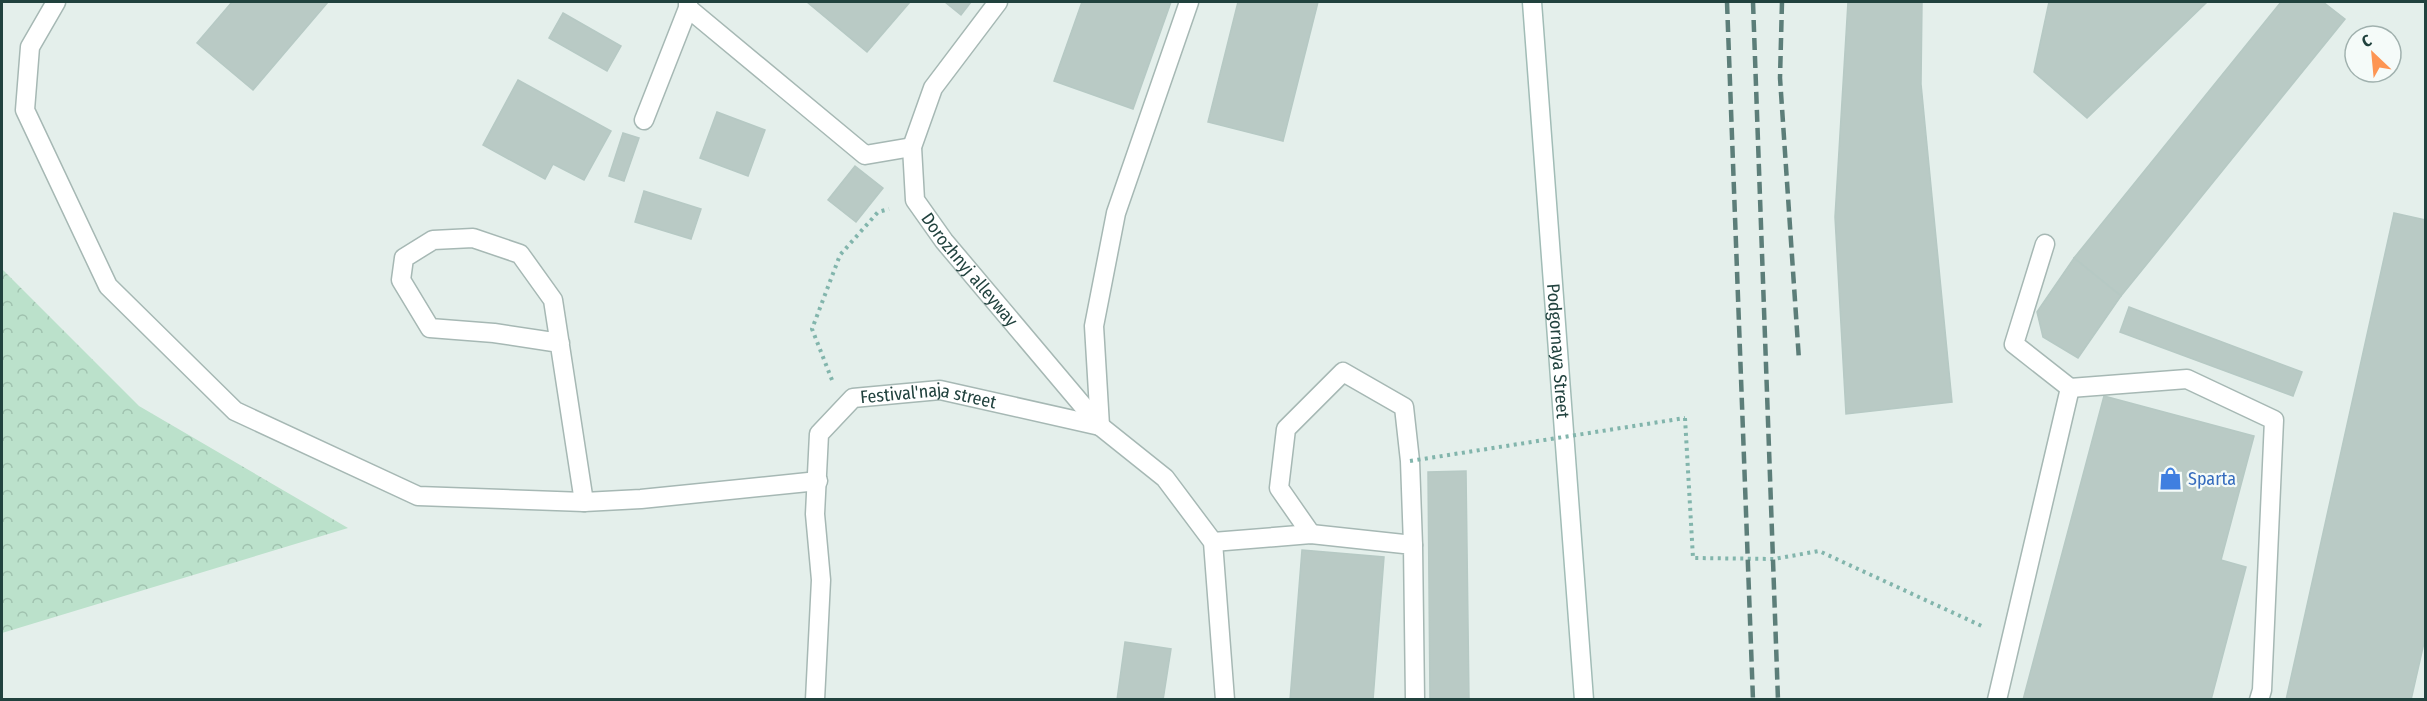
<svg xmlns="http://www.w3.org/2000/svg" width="2427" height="701" viewBox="0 0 2427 701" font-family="'Fira Sans Condensed',sans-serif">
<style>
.forest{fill:url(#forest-crowns)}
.building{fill:#b9cac5;stroke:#b6c9c4;stroke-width:1.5}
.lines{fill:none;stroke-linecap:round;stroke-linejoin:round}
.lane-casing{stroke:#a6b8b4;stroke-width:21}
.street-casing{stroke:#a6b8b4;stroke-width:21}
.secondary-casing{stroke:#a1bcb6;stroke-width:21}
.path{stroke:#82b5ac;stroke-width:4;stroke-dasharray:3 4.5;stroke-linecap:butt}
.lane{stroke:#fff;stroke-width:18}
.street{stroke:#fff;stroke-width:18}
.secondary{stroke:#fff;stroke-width:18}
.rail{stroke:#5c7e79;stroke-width:4.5;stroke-dasharray:12 6;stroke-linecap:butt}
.path-bridge{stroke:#82b5ac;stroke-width:4;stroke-dasharray:3 4.5;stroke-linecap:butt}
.labels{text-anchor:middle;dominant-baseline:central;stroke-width:4.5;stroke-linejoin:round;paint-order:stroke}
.street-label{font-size:18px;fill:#21423e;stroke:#f5fbf9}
.shop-label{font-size:18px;fill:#366cbe;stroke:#f5fbf9;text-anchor:start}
</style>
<defs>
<pattern id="forest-crowns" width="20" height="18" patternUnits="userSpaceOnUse" patternTransform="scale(1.5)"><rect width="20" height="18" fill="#bbe1cb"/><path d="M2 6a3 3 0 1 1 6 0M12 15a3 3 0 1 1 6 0" fill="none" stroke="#a0c2af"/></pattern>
</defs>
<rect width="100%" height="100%" fill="#e4efeb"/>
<polygon class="forest" points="2,269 139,406 348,528 2,633"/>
<g class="building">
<polygon points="232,2 328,2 253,90 197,43"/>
<polygon points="807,2 910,2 867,52"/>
<polygon points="945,2 971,2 961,15"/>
<polygon points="1082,2 1171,2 1133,109 1054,81"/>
<polygon points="1238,2 1318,2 1283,141 1208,122"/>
<polygon points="1848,2 1922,2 1921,84 1952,402 1846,414 1835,217"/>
<polygon points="2049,2 2207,2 2087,118 2034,72"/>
<polygon points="2281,2 2323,2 2345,19 2121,296 2074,258"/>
<polygon points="563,13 621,46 607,71 549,38"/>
<polygon points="518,80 611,131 584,180 553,164 545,179 483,145"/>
<polygon points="717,112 765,130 748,176 700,158"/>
<polygon points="623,133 639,138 624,181 609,176"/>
<polygon points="855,166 883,188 856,222 828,200"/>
<polygon points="644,191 701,209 691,239 635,222"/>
<polygon points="2394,213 2426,220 2426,634 2411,700 2286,700"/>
<polygon points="2074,258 2121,296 2078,358 2043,337 2037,312"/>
<polygon points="2129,307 2302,372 2293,396 2120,332"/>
<polygon points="2104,396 2254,436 2221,560 2246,567 2211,700 2023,700"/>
<polygon points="1466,471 1469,700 1430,700 1428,472"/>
<polygon points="1302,550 1384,557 1373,700 1290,700"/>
<polygon points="1125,642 1171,649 1163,700 1117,700"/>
</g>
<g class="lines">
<defs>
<g id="lane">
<polyline points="56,2 30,47 25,110 108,286 235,411 418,496 584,502 641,499 818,481"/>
<polyline points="688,8 865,155 912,147"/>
<polyline points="644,120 688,8 688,2"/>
<polyline points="560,343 494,333 430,328 401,280 404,258 433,240 473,238 520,254 553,300 584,502"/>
<polyline points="2070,388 2187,379 2274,420 2262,690 2259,700"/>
<polyline points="1100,426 1094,326 1116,213 1189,2"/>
<polyline points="1311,534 1279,488 1286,429 1343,372 1404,407 1410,461 1413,545"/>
<polyline points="1213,542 1311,534 1413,545 1415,700"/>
<polyline points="1997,700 2070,388 2014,344 2045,244"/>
</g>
<g id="street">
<path id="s1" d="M998,2L933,88L912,147L915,200L944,241L1100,426L1165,478L1213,542L1225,700"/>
<path id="s2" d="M815,700L821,580L815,514L819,434L853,398L940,390L1100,426"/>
</g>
<g id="secondary">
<path id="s3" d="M1532,2L1584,700"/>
</g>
</defs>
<use href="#lane" class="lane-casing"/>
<use href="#street" class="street-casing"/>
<use href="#secondary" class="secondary-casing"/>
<g class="path">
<polyline points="832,380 812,329 840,255 878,212 889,209"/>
<polyline points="1685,418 1693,558 1774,559 1819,551 1984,627"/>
</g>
<use href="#lane" class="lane"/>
<use href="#street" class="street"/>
<use href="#secondary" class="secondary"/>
<g class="rail">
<polyline points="1727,2 1753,700"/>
<polyline points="1753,2 1778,700"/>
<polyline points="1782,2 1780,78 1799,360"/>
</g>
<polyline class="path-bridge" points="1410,461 1685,418"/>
</g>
<defs>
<symbol id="shop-bare" viewBox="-9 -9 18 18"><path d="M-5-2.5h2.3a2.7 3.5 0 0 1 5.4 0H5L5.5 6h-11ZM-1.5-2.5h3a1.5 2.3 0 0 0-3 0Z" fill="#3f7fe0" stroke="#f5fbf9" stroke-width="2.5" paint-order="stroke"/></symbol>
</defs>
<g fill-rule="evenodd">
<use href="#shop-bare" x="2154" y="462" width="33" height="33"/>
</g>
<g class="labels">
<g class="street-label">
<text stroke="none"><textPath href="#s1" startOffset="312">Dorozhnyj alleyway</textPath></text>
<text stroke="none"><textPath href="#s3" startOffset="350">Podgornaya Street</textPath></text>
<text stroke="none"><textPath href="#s2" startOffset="392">Festival'naja street</textPath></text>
</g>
<g class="shop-label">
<text x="2188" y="479">Sparta</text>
</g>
</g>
<rect width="2427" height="701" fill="none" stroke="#21423e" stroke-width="6"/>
<g transform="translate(2373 54) rotate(334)"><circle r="28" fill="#f5fbf9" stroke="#a0b1ae" stroke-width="1.5"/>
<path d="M0-4.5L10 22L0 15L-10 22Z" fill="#fd9553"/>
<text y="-9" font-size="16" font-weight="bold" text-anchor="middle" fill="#21423e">С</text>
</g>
</svg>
